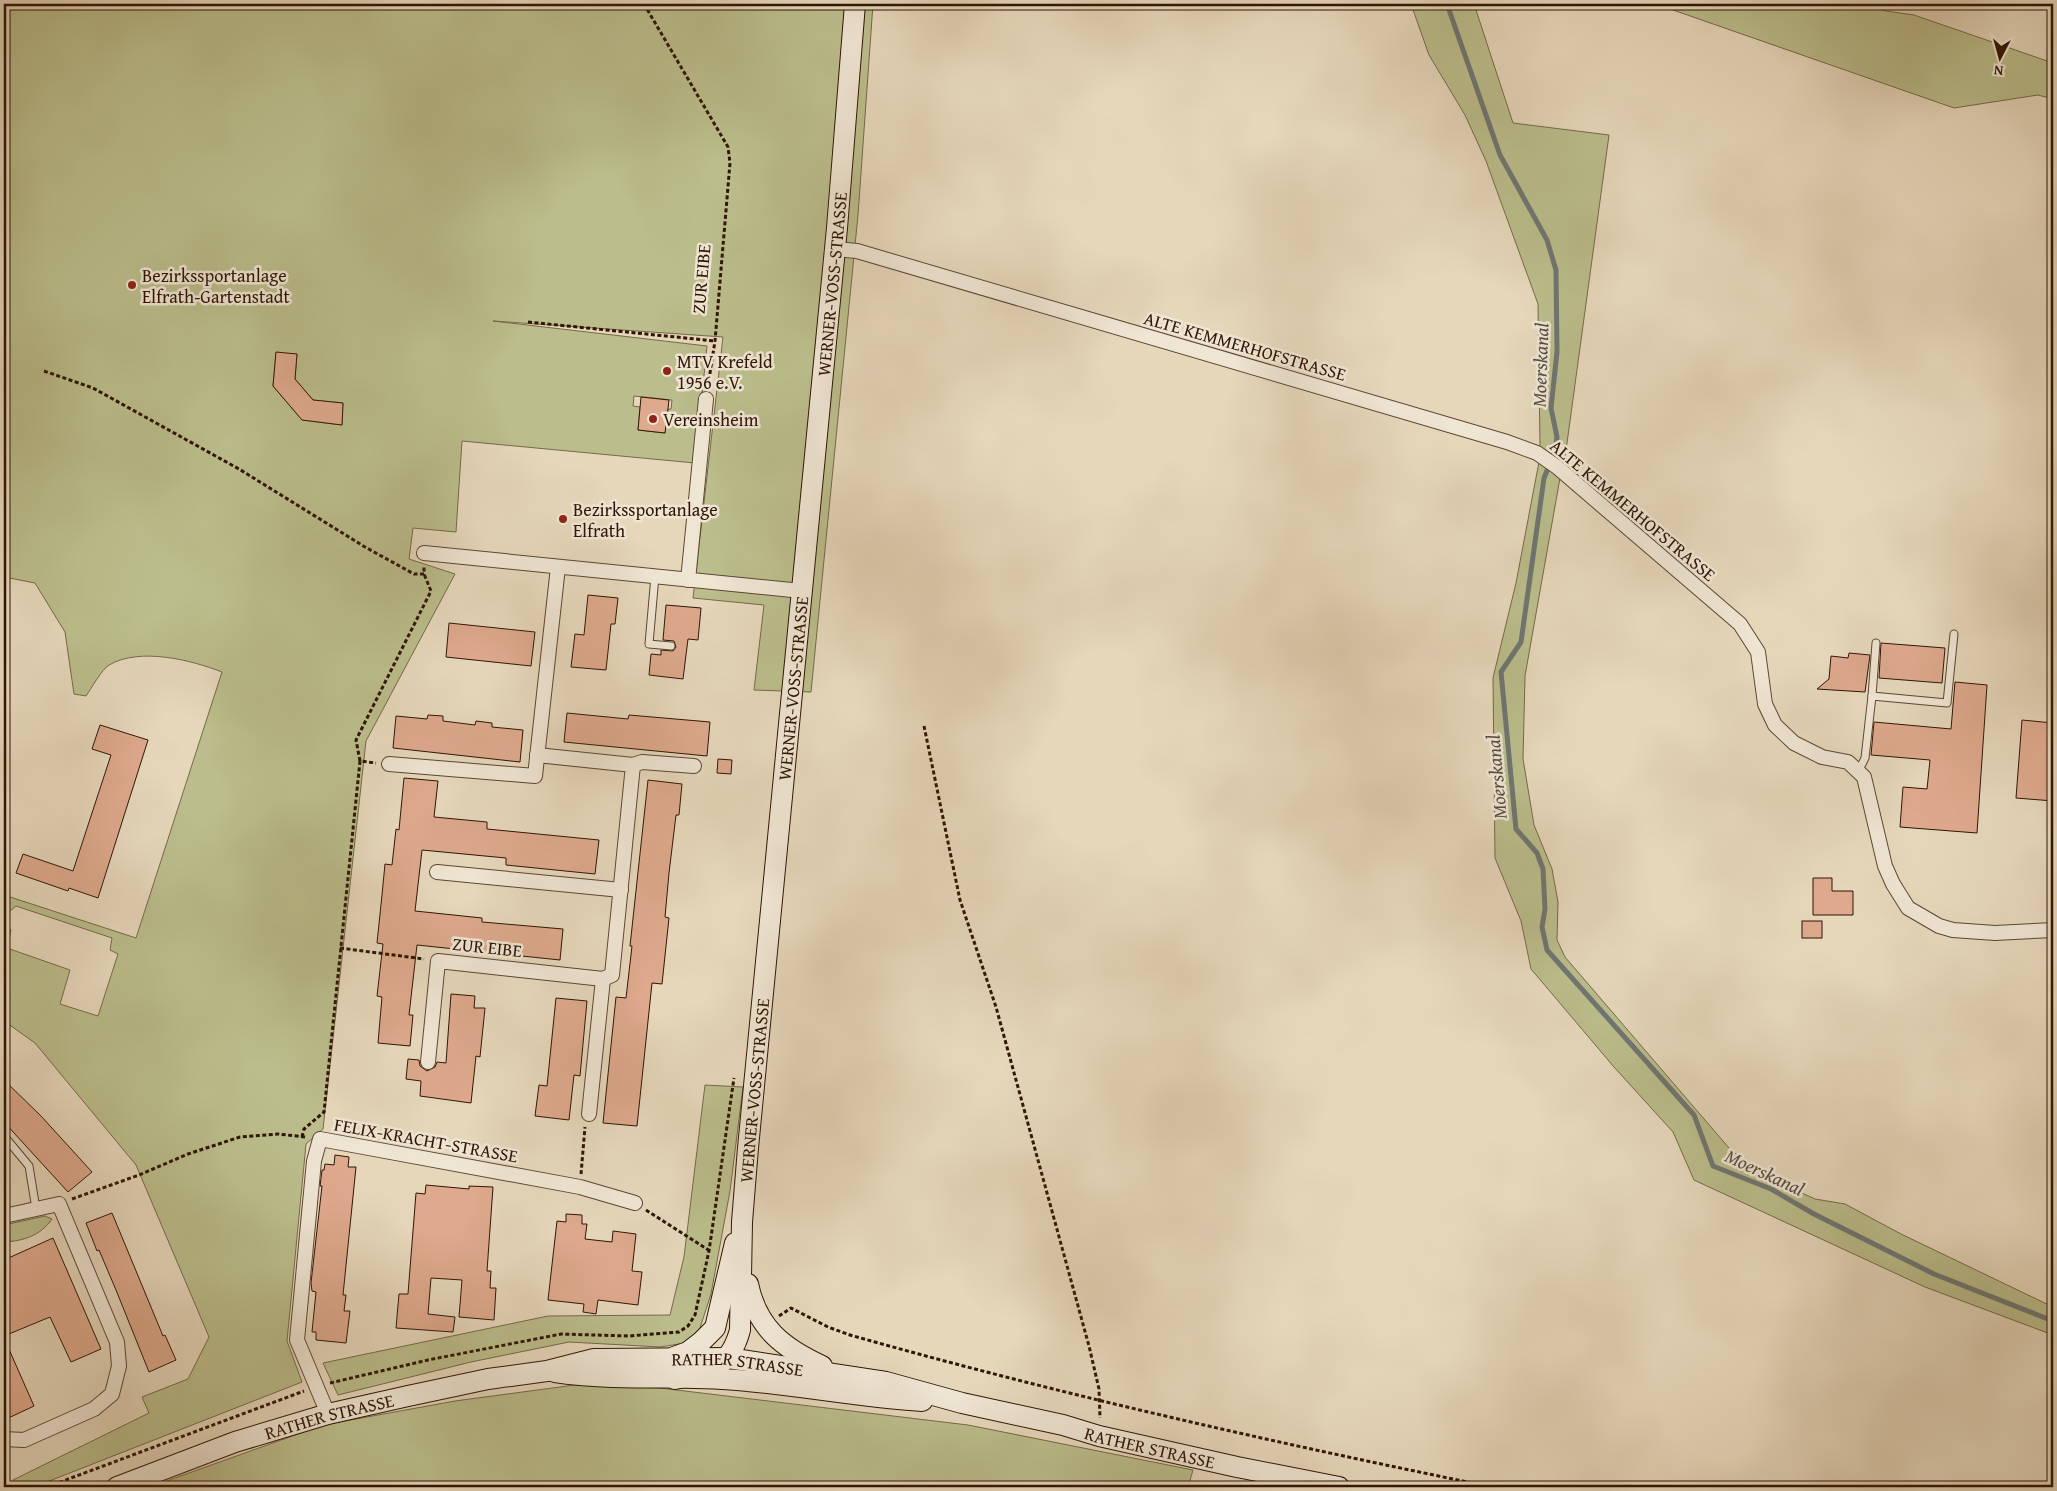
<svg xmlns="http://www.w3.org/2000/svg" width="2057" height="1491" viewBox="0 0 2057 1491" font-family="'Gentium Book Plus',serif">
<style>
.green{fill:#bbbd8c;stroke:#756948;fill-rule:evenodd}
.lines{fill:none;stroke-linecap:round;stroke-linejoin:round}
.stream{stroke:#6f7671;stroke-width:5}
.building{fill:#dea98d;stroke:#2f1504}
.lane-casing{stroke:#5d4632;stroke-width:9}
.street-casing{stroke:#5d4632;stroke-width:16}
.secondary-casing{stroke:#2f1504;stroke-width:22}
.path{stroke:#2f1504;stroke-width:3;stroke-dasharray:4 2.5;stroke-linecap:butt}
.lane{stroke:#efe5d3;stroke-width:7}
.street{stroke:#efe5d3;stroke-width:14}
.secondary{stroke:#efe5d3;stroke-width:20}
.poi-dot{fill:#8f2418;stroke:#efe5d3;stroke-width:2}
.labels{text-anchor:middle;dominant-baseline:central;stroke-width:5;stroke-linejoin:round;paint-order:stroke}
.poi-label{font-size:18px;fill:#2f1504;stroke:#efe5d3;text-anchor:start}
.street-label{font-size:18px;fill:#2f1504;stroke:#efe5d3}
.water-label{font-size:19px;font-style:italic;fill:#544e43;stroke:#efe5d3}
</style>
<rect width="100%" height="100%" fill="#e6d7bb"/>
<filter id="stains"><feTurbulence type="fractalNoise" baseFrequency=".004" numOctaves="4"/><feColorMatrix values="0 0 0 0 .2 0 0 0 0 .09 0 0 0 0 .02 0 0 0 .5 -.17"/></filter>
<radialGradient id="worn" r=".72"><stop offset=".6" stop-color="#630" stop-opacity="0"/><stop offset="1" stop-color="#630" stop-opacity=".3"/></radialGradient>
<g class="green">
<path d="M4,4H873L858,215L811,692L754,690L764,605L693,598L723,337L493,321L707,346L695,463L462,441L456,532L413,528L409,559L455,574L366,741L323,1129L306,1144L287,1341L302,1382L34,1487H16L13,1480L149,1413L142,1397L188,1379L209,1337L136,1165L35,1043L4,1021V924L11,930L7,948L70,970L60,1004L98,1016L118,954L110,950L112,938L16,906L9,912L4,908V895L136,938L222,672C191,660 140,647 109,665C102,669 91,689 86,696L74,694L65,632L35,583L4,577ZM276,353L297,354L295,379L313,400L343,403L342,425L302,420L273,386ZM634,396L672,400L671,409H668L665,433L638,430L640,407L633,406Z"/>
<polygon points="1411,4 1474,4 1513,123 1609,135 1564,465 1540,446 1538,304 1486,161 1465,115 1429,55"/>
<polygon points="1677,4 1862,4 1886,11 1914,15 2053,63 2053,99 2038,95 1954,108 1673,10"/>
<polygon points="1539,462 1560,478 1525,676 1523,759 1534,825 1552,869 1558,902 1557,940 1565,957 1729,1148 1760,1174 1815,1199 1845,1204 1901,1234 2053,1307 2053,1335 1925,1287 1694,1180 1673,1132 1614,1067 1531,969 1521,921 1495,858 1493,678 1516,583"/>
<polygon points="705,1085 743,1087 730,1191 711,1294 700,1328 685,1343 660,1347 569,1342 471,1362 338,1395 323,1363 548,1316 670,1315 684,1257"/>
<path d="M45,1216L52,1219C40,1236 23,1241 4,1242V1225Z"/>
<polygon points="575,1385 660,1388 968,1425 1193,1470 1188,1487 150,1487 323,1425 455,1401"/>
</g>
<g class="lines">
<polyline class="stream" points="1447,4 1500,155 1547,240 1556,270 1557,352 1551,408 1557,437 1555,451 1544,478 1521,642 1501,672 1516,829 1537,853 1543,869 1545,909 1542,927 1547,950 1694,1115 1713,1166 1771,1189 1814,1214 1934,1274 2053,1321"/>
</g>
<g class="building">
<polygon points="276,352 297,354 295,379 313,400 343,403 342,425 302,420 273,386"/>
<polygon points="641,397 669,400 665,433 638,430"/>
<polygon points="588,595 618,598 615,624 611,624 606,670 571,667 575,634 584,635"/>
<polygon points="666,605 701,608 698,640 688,639 683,679 649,675 651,654 661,655 661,650 673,651 676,647 674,641 663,640"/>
<polygon points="449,623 535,632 531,666 446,657"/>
<polygon points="1881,643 1945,648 1942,683 1879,678"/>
<polygon points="1849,653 1870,655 1865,692 1817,689 1829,679 1831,656 1848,658"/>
<polygon points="1955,682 1987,685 1977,833 1900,827 1903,787 1927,789 1930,760 1871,755 1874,722 1951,729"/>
<polygon points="567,713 628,719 629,715 710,722 707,756 564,742"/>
<polygon points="428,715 443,716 443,721 475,725 476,721 492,723 492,727 523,730 520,762 393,748 396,716 427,719"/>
<polygon points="2022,720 2053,723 2053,801 2016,798"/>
<polygon points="100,725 148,740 98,898 69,888 68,891 16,873 23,854 73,871 111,755 92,749"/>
<polygon points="718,759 732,760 731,774 717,773"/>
<polygon points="404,778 438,781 434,817 487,822 487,829 599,840 595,874 506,865 506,858 422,850 415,911 482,918 482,922 563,929 560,960 417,945 409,1015 413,1015 410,1046 378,1043 382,997 377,996 383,944 377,943 382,895 385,864 392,865 396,829 399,830"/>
<polygon points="648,780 682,784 679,815 676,815 669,873 665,917 669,918 662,984 652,983 637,1126 603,1123 616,997 626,998 632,946 630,946"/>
<polygon points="1813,878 1832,878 1832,891 1853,891 1853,915 1813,915"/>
<rect x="1802" y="921" width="20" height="17"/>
<polygon points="451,994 475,996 474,1008 485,1008 480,1057 476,1056 471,1103 420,1096 421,1081 406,1079 408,1059 419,1060 420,1066 427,1071 435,1067 437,1062 446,1063"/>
<polygon points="556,998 587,1001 580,1076 574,1075 569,1120 535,1116 539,1085 547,1086"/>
<polygon points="4,1080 41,1116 92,1172 68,1192 4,1122"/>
<polygon points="335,1155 349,1157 348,1167 356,1167 343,1295 346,1295 344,1311 350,1311 346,1343 316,1340 316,1332 312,1332 316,1292 312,1291 311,1283 322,1186 320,1186 322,1170 324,1170 325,1164 334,1165"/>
<polygon points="426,1185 469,1189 469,1186 493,1187 487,1271 491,1271 490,1288 496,1288 494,1320 459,1317 462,1280 431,1278 428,1314 455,1317 453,1332 396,1328 399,1294 408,1294 416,1193 425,1194"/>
<polygon points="112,1213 163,1336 165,1335 176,1360 149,1372 116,1290 99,1250 97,1251 86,1223"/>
<polygon points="566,1214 582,1215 582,1224 587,1224 585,1239 612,1242 613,1231 636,1234 632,1271 642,1272 638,1305 598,1300 596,1314 583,1312 584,1304 548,1300 557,1221 566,1222"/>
<polygon points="53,1238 101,1349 71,1362 50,1317 4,1336 4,1260"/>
<polygon points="4,1338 34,1406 4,1420"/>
</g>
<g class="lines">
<defs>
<g id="lane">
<polyline points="655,576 649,644 671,646"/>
<polyline points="1872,696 1876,643"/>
<polyline points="1858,772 1865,758 1872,696 1947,703 1954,634"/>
<polyline points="4,1136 29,1166 36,1209"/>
</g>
<g id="street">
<polyline points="835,249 857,251 1507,442 1537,453 1557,467 1740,624 1758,652 1765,704 1775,725 1794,743 1822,757 1848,762 1864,777 1885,866 1893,884 1908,908 1939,926 1953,930 1995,933 2053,930"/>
<polyline points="424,553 802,591"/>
<polyline points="688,580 706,399"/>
<polyline points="389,764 535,776 558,567"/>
<polyline points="633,765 642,762 694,766"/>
<polyline points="437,872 621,890"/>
<polyline points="428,1062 438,961 603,979 612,975 633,765 537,755"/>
<polyline points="589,1114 603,979"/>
<polyline points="4,1216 59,1204 117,1342 119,1366 112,1394 94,1409 24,1440 4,1439"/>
<polyline points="328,1414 297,1340 314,1161 320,1139 580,1187 635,1203"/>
</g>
<g id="secondary">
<path d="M748,1284C757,1328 783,1348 822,1366"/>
<polyline points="674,1357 688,1352 701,1342 715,1328 735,1243"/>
<path d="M555,1372C616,1381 677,1375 737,1380C799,1385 860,1397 922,1401"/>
<path id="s1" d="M675,1379C710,1371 730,1368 740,1330L742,1222L748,1148L837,228L855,4"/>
<path id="s2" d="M117,1487L235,1442L328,1414L408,1396L488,1379L547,1371L594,1359L728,1358L886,1382L962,1403L1063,1425L1099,1436L1237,1467L1339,1487"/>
</g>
</defs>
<use href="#lane" class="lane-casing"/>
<use href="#street" class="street-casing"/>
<use href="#secondary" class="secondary-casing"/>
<g class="path">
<polyline points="644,4 728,147 730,163 715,341 708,386"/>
<polyline points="528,322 715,341"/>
<polyline points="44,371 93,388 239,469 365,547 414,574 424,574 424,567"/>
<polyline points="924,726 960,900 996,1007 1089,1346 1099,1389 1100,1418"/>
<polyline points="360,761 356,740 431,591 424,574"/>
<polyline points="340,948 424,959"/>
<polyline points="302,1137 304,1129 324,1112 360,761 376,763"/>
<polyline points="581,1174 585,1127"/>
<polyline points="72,1199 139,1175 188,1154 240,1137 278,1134 305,1137"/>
<polyline points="646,1210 710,1251"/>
<path d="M779,1316L791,1308L828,1327L850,1335C1062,1395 1276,1443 1492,1487"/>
<polyline points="330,1383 428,1360 561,1334 629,1336 679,1332 688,1326 695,1315 709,1251 734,1078"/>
<polyline points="47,1487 304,1391"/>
</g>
<use href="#lane" class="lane"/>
<use href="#street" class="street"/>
<use href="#secondary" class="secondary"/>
</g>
<g class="poi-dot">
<circle cx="132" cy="285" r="5"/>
<circle cx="667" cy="371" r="5"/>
<circle cx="653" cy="419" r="5"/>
<circle cx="563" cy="519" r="5"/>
</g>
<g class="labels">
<g class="poi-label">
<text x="142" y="275">Bezirkssportanlage<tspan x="142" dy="21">Elfrath-Gartenstadt</tspan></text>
<text x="677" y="361">MTV Krefeld<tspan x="677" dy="21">1956 e.V.</tspan></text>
<text x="663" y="419">Vereinsheim</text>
<text x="573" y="509">Bezirkssportanlage<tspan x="573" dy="21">Elfrath</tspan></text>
</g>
<g class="street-label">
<text transform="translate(701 279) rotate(-85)">ZUR EIBE</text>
<text stroke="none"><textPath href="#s1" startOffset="1138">WERNER-VOSS-STRASSE</textPath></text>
<text transform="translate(1245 346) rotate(16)">ALTE KEMMERHOFSTRASSE</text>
<text transform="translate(1633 510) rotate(40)">ALTE KEMMERHOFSTRASSE</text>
<text stroke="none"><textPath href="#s1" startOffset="732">WERNER-VOSS-STRASSE</textPath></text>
<text transform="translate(487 947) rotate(6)">ZUR EIBE</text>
<text stroke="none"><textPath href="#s1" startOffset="328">WERNER-VOSS-STRASSE</textPath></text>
<text transform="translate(426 1140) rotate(10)">FELIX-KRACHT-STRASSE</text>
<text stroke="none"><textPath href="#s2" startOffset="639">RATHER STRASSE</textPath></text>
<text stroke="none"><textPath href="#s2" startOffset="224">RATHER STRASSE</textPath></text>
<text stroke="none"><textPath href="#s2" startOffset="1061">RATHER STRASSE</textPath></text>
</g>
<g class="water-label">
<text transform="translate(1540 365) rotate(-88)">Moerskanal</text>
<text transform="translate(1496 777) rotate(-95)">Moerskanal</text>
<text transform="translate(1765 1172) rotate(25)">Moerskanal</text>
</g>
</g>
<rect width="2057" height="1491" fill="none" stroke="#e6d7bb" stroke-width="20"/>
<rect x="5" y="5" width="2047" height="1481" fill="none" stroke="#2f1504" stroke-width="2.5"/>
<rect x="10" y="10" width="2037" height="1471" fill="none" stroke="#2f1504"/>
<g transform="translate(2000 58) rotate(186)" stroke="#efe5d3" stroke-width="4" paint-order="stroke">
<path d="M0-4L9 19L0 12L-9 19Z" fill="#2f1504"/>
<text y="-8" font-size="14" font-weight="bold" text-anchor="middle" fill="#2f1504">N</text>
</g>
<rect width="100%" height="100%" filter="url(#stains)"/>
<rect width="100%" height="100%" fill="url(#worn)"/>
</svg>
